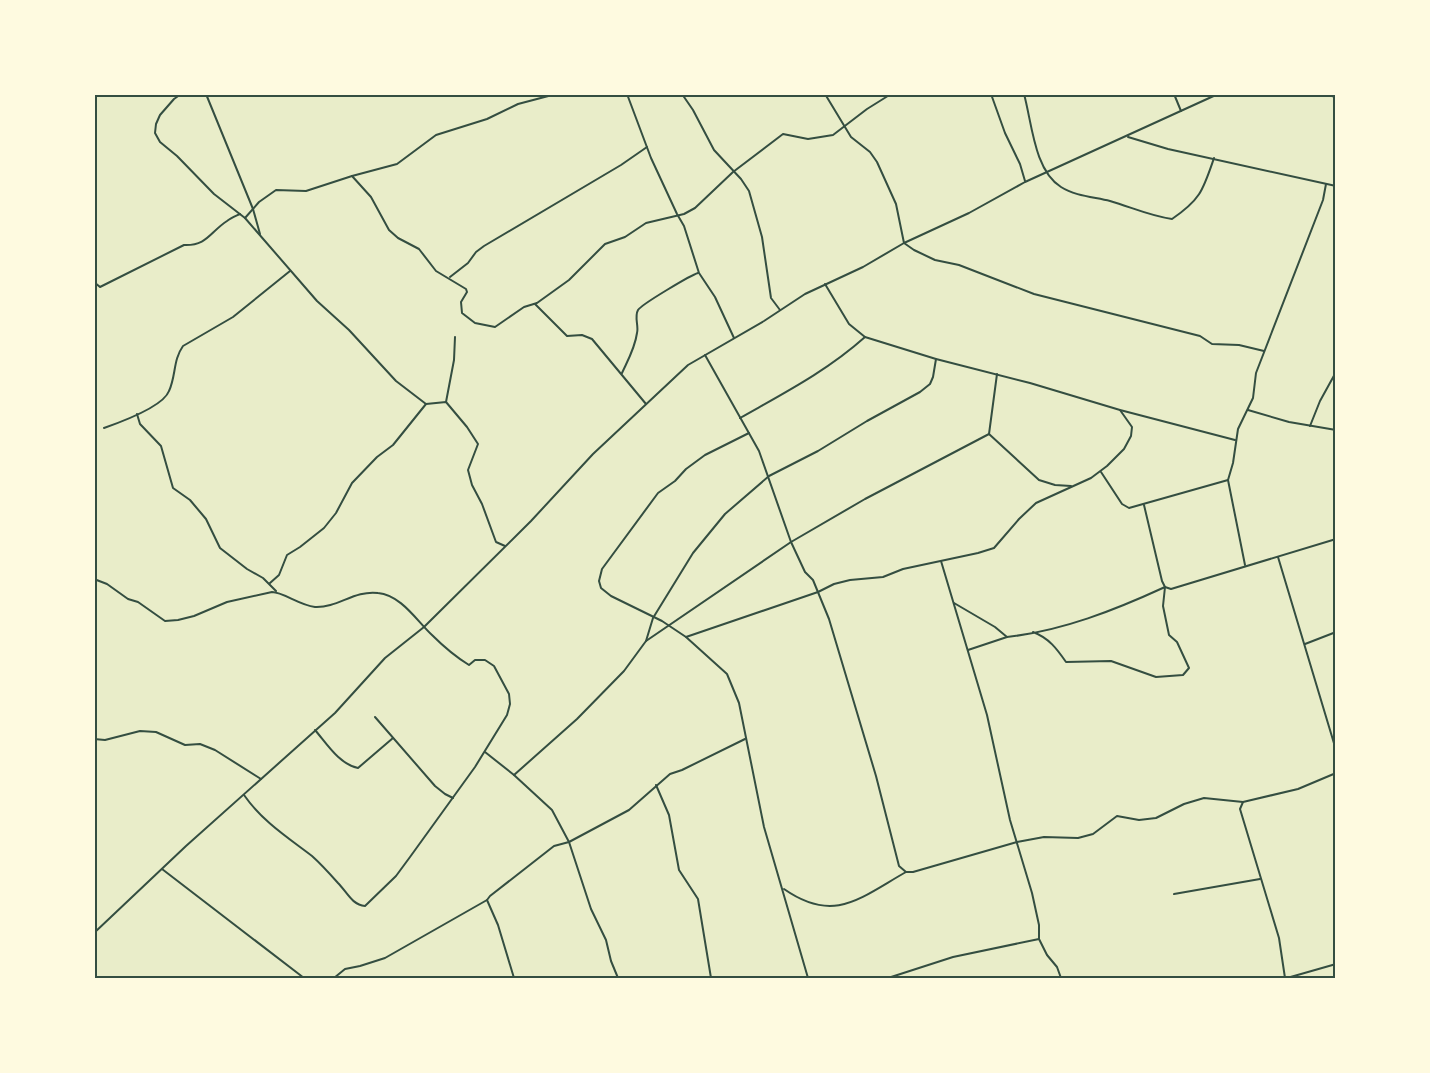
<svg xmlns="http://www.w3.org/2000/svg" width="1430" height="1073" viewBox="0 0 1430 1073" font-family="Karla,sans-serif">
<style>
.lines{fill:none;stroke-linecap:round;stroke-linejoin:round}
.minor{stroke:#344e41;stroke-width:2}
.neatline{fill:none;stroke:#344e41;stroke-width:2}
</style>
<rect width="100%" height="100%" fill="#e9edc9"/>
<g class="lines">
<g class="minor">
<polyline points="181,94 174,99 160,115 156,124 155,133 160,142 177,156 214,194 245,218 317,301 349,330 396,381 426,404 446,402 467,427 478,444 468,470 472,485 482,504 496,542 505,546"/>
<polyline points="206,94 253,209 260,234"/>
<polyline points="627,94 651,158 677,214 684,226 699,273 715,297 734,338"/>
<polyline points="682,94 693,110 714,150 741,179 749,191 762,237 771,298 780,310"/>
<polyline points="825,94 851,137 870,152 877,162 896,204 904,243 914,250 935,260 959,265 1034,294 1200,336 1212,344 1239,345 1264,351"/>
<polyline points="991,94 1005,133 1020,164 1025,181"/>
<path d="M1024,94C1032,123 1034,170 1061,187C1075,196 1094,197 1110,201C1131,207 1150,216 1172,219C1201,199 1203,190 1214,158"/>
<polyline points="1174,94 1181,111"/>
<polyline points="1323,94 1336,97"/>
<polyline points="1128,137 1168,149 1336,186"/>
<polyline points="352,176 397,164 436,135 487,119 518,104 556,94"/>
<polyline points="245,218 259,202 276,190 306,191 352,176 371,197 389,230 398,238 419,249 436,271 466,289 467,292 461,302 462,313 475,323 495,327 524,307 537,303 569,280 605,244 625,237 646,223 684,214 695,208 733,172 783,134 808,139 833,135 867,109 891,94"/>
<polyline points="450,277 468,263 476,252 484,246 621,165 647,147"/>
<path d="M94,282L100,287L184,245C207,246 210,232 227,221C231,218 236,216 240,214"/>
<polyline points="825,284 849,324 865,337 936,359 1030,383 1120,410 1235,440"/>
<polyline points="535,304 567,336 582,335 592,339 646,404"/>
<polyline points="705,355 759,451 791,542 805,572 813,580 829,619 876,776 899,866 906,872 913,872 1017,842 1044,837 1078,838 1093,834 1117,816 1139,820 1156,818 1184,804 1204,798 1243,802"/>
<path d="M622,373C628,360 635,348 637,333C639,326 634,317 638,310C642,304 691,275 698,273"/>
<polyline points="446,402 454,360 455,337"/>
<polyline points="1248,410 1289,422 1336,430"/>
<polyline points="137,414 140,424 161,446 173,488 190,500 206,519 220,548 247,569 263,578 276,591"/>
<path d="M740,418C784,393 827,371 865,337"/>
<polyline points="1310,426 1320,401 1336,372"/>
<path d="M104,428C121,422 163,407 169,391C176,376 173,360 183,346L233,317L290,271"/>
<polyline points="749,433 705,455 686,469 675,481 658,493 602,569 599,581 601,588 611,596 662,621 686,637 727,674 739,703 764,827 808,978"/>
<polyline points="989,434 1039,480 1055,485 1071,486"/>
<polyline points="1101,472 1122,504 1129,508 1228,480"/>
<polyline points="1144,505 1162,581 1165,587 1171,589 1336,539"/>
<polyline points="1278,557 1336,750"/>
<polyline points="941,561 987,715 1010,820 1032,893 1039,925 1039,939 1047,955 1057,967 1061,978"/>
<polyline points="1245,565 1228,480 1233,463 1238,429 1253,398 1256,373 1323,200 1326,184"/>
<path d="M94,579L107,584L128,599L138,602L165,621L178,620L194,616L227,602L272,592C283,592 299,605 315,607C338,608 354,590 378,593C401,595 417,621 432,635C443,646 456,657 469,665L475,660H485L494,666L509,694L510,704L507,715L475,767L410,857L396,876L365,906C352,905 347,892 338,883C330,874 321,864 312,856C287,837 262,821 244,795"/>
<polyline points="270,583 279,575 287,555 300,547 324,528 336,513 352,483 377,457 393,445 426,404"/>
<path d="M954,603L995,627L1007,637C1062,631 1115,610 1165,587L1163,606L1169,635L1177,642L1189,668L1183,675L1156,677L1111,661L1066,662C1057,649 1049,638 1033,632"/>
<polyline points="686,637 818,592 834,584 850,580 883,577 903,569 978,553 994,548 1019,519 1036,503 1091,478 1107,466 1124,449 1131,436 1132,427 1120,410"/>
<polyline points="646,641 791,542 865,499 989,434 997,374"/>
<polyline points="1305,644 1336,632"/>
<polyline points="968,650 1007,637"/>
<polyline points="375,717 435,786 445,794 453,798"/>
<path d="M315,730C327,744 339,764 358,768L393,738"/>
<polyline points="94,739 105,740 140,731 156,732 185,745 200,744 215,750 261,779"/>
<polyline points="485,752 514,775 552,810 569,842 591,909 606,940 611,961 618,978"/>
<polyline points="514,775 577,719 624,671 646,641 653,618 693,553 725,514 769,476 818,451 867,421 920,392 930,384 933,377 936,359"/>
<polyline points="656,785 669,815 679,870 698,899 711,978"/>
<polyline points="162,869 304,978"/>
<path d="M784,889C834,924 860,898 906,872"/>
<polyline points="1174,894 1260,879"/>
<polyline points="94,933 186,846 335,713 385,658 424,627 531,521 593,454 688,365 764,321 805,294 863,267 904,243 969,213 1025,182 1218,94"/>
<polyline points="334,978 345,969 360,966 385,958 487,900"/>
<polyline points="514,978 498,925 487,900 490,896 554,846 569,842 629,810 670,774 682,770 745,739"/>
<polyline points="888,978 953,957 1039,939"/>
<polyline points="1285,978 1279,938 1240,809 1243,802 1298,789 1336,773"/>
<polyline points="1287,978 1336,964"/>
</g>
</g>
<rect width="1430" height="1073" fill="none" stroke="#fefae0" stroke-width="192"/>
<rect x="96" y="96" width="1238" height="881" class="neatline"/>
</svg>
